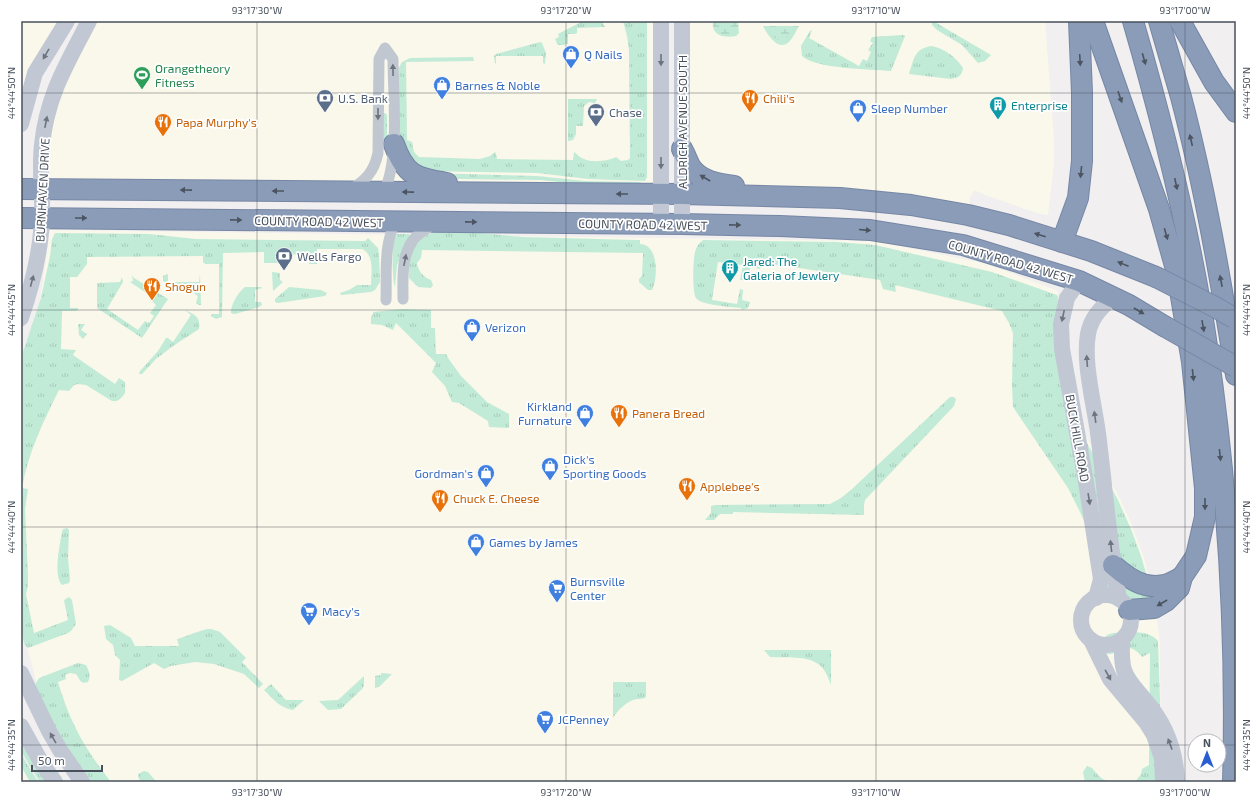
<svg xmlns="http://www.w3.org/2000/svg" width="1257" height="803" viewBox="0 0 1257 803" font-family="'Exo 2',sans-serif">
<style>
.commercial{fill:#faf8ea}
.grass{fill:url(#grass-tufts)}
.wetland{fill:url(#wetland-marsh)}
.lines{fill:none;stroke-linecap:round;stroke-linejoin:round}
.highway-casing{stroke:#7687a5;stroke-width:22}
.street{stroke:#c0c7d0;stroke-width:11}
.secondary{stroke:#c1c8d4;stroke-width:16}
.highway{stroke:#8b9cb9;stroke-width:20}
.highway-bridge-casing{stroke:#7687a5;stroke-width:22;stroke-linecap:butt}
.highway-bridge{stroke:#8b9cb9;stroke-width:20}
.oneway{fill:#6c747f}
.oneway2{fill:#4b5460}
.oneway3{fill:#6c747e}
.ticks{fill:none;stroke:#48505b;stroke-width:1;stroke-opacity:0.45}
.labels{text-anchor:middle;dominant-baseline:central;stroke-width:3.5;stroke-linejoin:round;paint-order:stroke}
.shop-label{font-size:12px;fill:#366cbe;stroke:#fff;text-anchor:start}
.leisure-label{font-size:12px;fill:#27864d;stroke:#fff;text-anchor:start}
.service-label{font-size:12px;fill:#4e5e75;stroke:#fff;text-anchor:start}
.food-label{font-size:12px;fill:#c56008;stroke:#fff;text-anchor:start}
.culture-label{font-size:12px;fill:#0d838f;stroke:#fff;text-anchor:start}
.street-label{font-size:12px;fill:#48505b;stroke:#fff}
.neatline{fill:none;stroke:#48505b;stroke-width:1.5}
.ticks-label{font-size:10px;text-anchor:middle;fill:#48505b}
</style>
<defs>
<pattern id="grass-tufts" width="24" height="20" patternUnits="userSpaceOnUse"><rect width="24" height="20" fill="#c1ebd6"/><path d="M3 7l-1-3M5 7V3M7 7l1-3M15 17l-1-3M17 17v-4M19 17l1-3" fill="none" stroke="#a7cbba"/></pattern>
<pattern id="wetland-marsh" width="20" height="14" patternUnits="userSpaceOnUse"><rect width="20" height="14" fill="#c1ebd6"/><path d="M1 5h8M5 5V1M11 12h8M15 12V8" fill="none" stroke="#a7cbba"/></pattern>
</defs>
<rect width="100%" height="100%" fill="#f1efef"/>
<g class="commercial">
<polygon points="21,21 67,21 21,124"/>
<polygon points="89,21 661,21 661,194 41,189 42,144"/>
<polygon points="682,21 1045,21 1054,140 1054,164 1048,215 1040,214 985,195 974,190 970,198 968,215 718,184 691,167"/>
<polygon points="50,230 875,241 987,264 1058,291 1059,347 1071,405 1087,438 1117,493 1130,520 1144,558 1155,601 1160,643 1161,782 93,782 38,689 21,623 21,372 37,323"/>
<polygon points="21,763 31,782 21,782"/>
</g>
<g class="grass">
<polygon points="583,21 602,21 605,27 577,28 577,33 575,34 568,34 568,44 565,44 565,45 558,45 555,39 559,37 558,34"/>
<path d="M623,21H647V177L645,181L588,179L537,173L419,171L399,143L398,69L402,62L410,58L473,57L474,61L406,62L407,137V140L412,142L414,152L419,157L480,159L490,156L495,152L496,154L497,159L573,160L574,152C577,154 580,158 584,159C593,163 608,161 616,157L621,161L628,160L630,158L629,50L627,36Z"/>
<polygon points="932,21 933,21 991,55 985,61 978,63 962,45 937,30 932,25"/>
<path d="M763,26H799C796,31 793,38 789,42C778,52 767,34 763,26Z"/>
<path d="M812,30L809,38L859,66L863,59L867,61L871,52L868,50L873,43L870,41L872,37L903,35L905,36L891,71C870,69 815,69 802,56L801,46L810,31Z"/>
<polygon points="540,42 542,43 546,53 545,64 543,63 543,56 496,56 496,63 495,64 494,56 496,54"/>
<path d="M931,46C944,48 956,57 963,68C962,76 958,78 951,79L909,74C914,59 914,49 931,46Z"/>
<polygon points="568,99 597,99 595,103 589,102 584,106 583,126 576,126 576,134 573,140 568,141"/>
<polygon points="383,113 385,113 387,115 387,149 383,149"/>
<polygon points="425,173 537,176 585,181 638,182 645,184 587,185 540,180 460,179 434,177"/>
<path d="M434,232H468L523,237L637,240H640V244C659,244 658,279 652,290H648L639,282V279L642,276L643,253L422,250L421,258L417,263C418,271 423,277 431,280L433,285L431,288L418,287L409,278C408,255 412,241 434,232Z"/>
<path d="M55,233L149,234L196,239L365,241L368,238L378,248L379,254L380,282L375,290L371,292L341,295L340,293L349,290L357,285H371C371,273 375,255 362,249H317V264H309V255L279,254V263H264V252L223,253L222,317L216,319L211,316L212,314H219V264H205L203,262V256L87,257V264L77,277H70V308H78V310L76,311H62L61,349L76,350L73,355L115,384L119,378L125,382V393C121,398 119,402 112,401L86,385L78,384L74,385L69,391L59,390C43,422 28,453 22,488L28,489L25,509L28,575V586L26,594L34,633L68,620L64,600L69,597L72,600L76,624L71,631L68,633L28,648L25,645L21,633V358L41,298L50,256L52,239Z"/>
<path d="M397,234H409L410,237L397,265L395,287C392,281 392,247 394,240C395,238 396,236 397,234Z"/>
<path d="M703,240L837,242L875,245L992,272L1057,295L1058,297L1057,338L1086,441L1118,500L1131,529L1141,556L1148,580L1150,595C1149,597 1148,600 1146,601C1138,607 1109,606 1101,599L1086,525L1080,512L1068,488L1013,407L1012,385L1013,333L1009,323L1002,311L895,285L896,292L883,289L880,280L759,262L761,267L760,269L750,267V275L746,274V280H740L743,265L718,262L712,300L737,304L740,289L743,290L742,300L750,302L748,308L742,310L741,308C732,307 700,305 696,298C692,293 693,259 695,252C696,247 699,243 703,240Z"/>
<polygon points="272,272 280,273 280,280 283,282 273,291"/>
<polygon points="167,274 168,275 168,282 199,282 200,274 201,305 199,305 196,303 198,296 183,286 179,291 176,290 163,281 163,276"/>
<polygon points="132,275 134,278 168,299 142,338 97,308 97,283 120,282 122,277 123,282 107,309 138,330 145,321 149,323 154,316 150,313 156,305 152,301 154,298 130,282 133,281"/>
<path d="M245,287H261L262,288L255,290V302H261L262,305L259,307L235,314L231,313C230,306 239,291 245,287Z"/>
<polygon points="289,287 321,290 327,293 325,296 278,303 275,302 275,299"/>
<polygon points="402,309 431,310 431,328 435,328 436,354 446,354 448,358 461,376 487,402 509,414 509,428 489,427 488,421 459,403 452,402 445,386 432,372 436,363 396,323 393,330 382,325 371,324 371,316 373,314 373,312"/>
<path d="M185,310C194,314 201,317 199,329L173,346L156,359L142,374H139L140,371L158,351L166,338H168L173,342L191,315Z"/>
<polygon points="78,324 85,324 81,330 87,334 83,339 79,335"/>
<polygon points="950,397 954,397 956,399 954,406 865,500 864,505 864,515 733,512 733,514 720,514 714,520 705,520 711,513 711,506 715,505 830,504 841,498 852,489"/>
<path d="M67,528L69,530L68,558L70,580L69,583L62,585C53,575 60,544 62,532L63,529Z"/>
<path d="M110,625L131,638L135,646H179L177,639C185,637 205,628 210,629C213,629 217,631 220,632L246,658L242,662L263,684L259,688L244,674L214,664L195,662L171,666L164,669L154,663L122,681L119,680L120,660L115,655L113,645L106,639L104,626Z"/>
<path d="M1113,633C1127,633 1148,629 1158,641L1160,700L1159,782H1135L1141,774L1142,769L1149,765L1150,653L1142,657C1126,636 1119,659 1104,653L1100,644C1103,637 1106,635 1113,633Z"/>
<path d="M764,650H831V685C829,680 827,674 824,670C814,654 787,658 770,657Z"/>
<path d="M78,663L86,665C89,671 91,676 88,682C80,685 80,679 76,674L70,673L65,675L66,679L58,682C70,723 85,749 111,782H90L73,758L36,691V683L39,678Z"/>
<polygon points="381,673 392,674 379,687 375,688 375,676 381,675"/>
<polygon points="364,676 364,686 362,689 341,709 328,710 319,701 338,700"/>
<path d="M613,682H646V697C642,700 638,698 633,700C625,703 618,710 613,718Z"/>
<path d="M271,684L286,700H304L293,710C280,708 273,699 264,690Z"/>
<polygon points="21,739 47,782 40,782 21,751"/>
<polygon points="21,754 38,782 30,782 21,766"/>
<path d="M1087,766L1092,768C1098,775 1101,780 1111,782H1085L1083,772Z"/>
<polygon points="144,771 148,772 155,780 155,782 141,782 139,779 138,774"/>
</g>
<g class="wetland">
<path d="M713,21H738L739,33L736,36C724,38 711,36 713,21Z"/>
<path d="M772,29H788L791,31L785,40C776,41 775,38 769,31Z"/>
</g>
<g class="lines">
<defs>
<g id="highway">
<polyline points="1093,21 1159,209 1177,273 1192,362 1205,488 1205,517 1196,556 1182,577 1179,588 1166,601 1154,608 1129,610"/>
<path d="M1133,21C1164,128 1191,236 1207,346C1228,490 1237,636 1233,782"/>
<path d="M1159,21C1166,46 1174,72 1181,97C1205,188 1221,282 1236,375"/>
<polyline points="1180,21 1214,82 1236,112"/>
<path d="M394,144C405,175 415,178 447,183"/>
<path d="M682,149C685,154 687,160 690,166C699,181 718,184 734,186"/>
<polyline points="21,189 682,194 840,198 911,205 968,215 1009,225 1091,251 1156,277"/>
<polyline points="21,218 682,224 780,226 870,230 963,245 1079,281 1129,305 1164,326"/>
<polyline points="1062,242 1078,198 1082,161 1082,93 1079,21"/>
<path d="M1113,565C1128,578 1144,590 1164,585C1170,584 1177,580 1182,577"/>
</g>
</defs>
<use href="#highway" class="highway-casing"/>
<g class="street">
<path d="M350,190C366,180 374,172 378,153L379,59L385,48L393,59C393,98 400,157 384,192"/>
<path d="M403,299C403,279 401,257 413,240C418,233 429,228 436,222"/>
<path d="M386,300C387,274 383,245 396,221"/>
</g>
<g class="secondary">
<polyline points="21,124 35,73 67,21"/>
<polyline points="661,224 661,21"/>
<polyline points="682,224 682,21"/>
<polyline points="1079,281 1067,298 1061,324 1062,349 1086,482 1101,579 1096,598"/>
<path d="M1113,297C1101,308 1091,317 1088,334C1083,363 1094,403 1098,433C1105,488 1109,544 1119,599"/>
<path d="M21,318C32,286 41,251 42,217C43,193 39,169 42,145C47,95 67,64 89,21"/>
<circle cx="1106" cy="620" r="25"/>
<polyline points="1091,640 1110,679 1146,722 1154,735 1162,758 1163,782"/>
<path d="M1122,640C1122,649 1121,661 1124,670C1128,682 1138,691 1145,700C1165,723 1176,752 1177,782"/>
<polyline points="21,673 49,731 60,750 82,782"/>
<polyline points="21,726 41,762 55,782"/>
</g>
<use href="#highway" class="highway"/>
<defs>
<g id="highway-bridge">
<polyline points="1156,277 1215,307 1234,318"/>
<polyline points="1164,326 1236,367"/>
</g>
</defs>
<use href="#highway-bridge" class="highway-bridge-casing"/>
<use href="#highway-bridge" class="highway-bridge"/>
</g>
<defs><path id="oneway-solid" d="M-6-.8H1V-3.2L6.5 0L1 3.2V.8H-6Z"/></defs>
<g class="oneway">
<use href="#oneway-solid" transform="translate(46 54) rotate(120)"/>
<use href="#oneway-solid" transform="translate(661 60) rotate(90)"/>
<use href="#oneway-solid" transform="translate(46 122) rotate(-79)"/>
<use href="#oneway-solid" transform="translate(661 163) rotate(90)"/>
<use href="#oneway-solid" transform="translate(32 281) rotate(-75)"/>
<use href="#oneway-solid" transform="translate(1063 316) rotate(102)"/>
<use href="#oneway-solid" transform="translate(1087 361) rotate(-94)"/>
<use href="#oneway-solid" transform="translate(1095 417) rotate(-98)"/>
<use href="#oneway-solid" transform="translate(1089 499) rotate(81)"/>
<use href="#oneway-solid" transform="translate(1111 546) rotate(-96)"/>
<use href="#oneway-solid" transform="translate(1108 675) rotate(61)"/>
<use href="#oneway-solid" transform="translate(53 738) rotate(-120)"/>
<use href="#oneway-solid" transform="translate(1170 744) rotate(-110)"/>
</g>
<g class="oneway2">
<use href="#oneway-solid" transform="translate(1144 59) rotate(74)"/>
<use href="#oneway-solid" transform="translate(1080 60) rotate(87)"/>
<use href="#oneway-solid" transform="translate(1120 97) rotate(71)"/>
<use href="#oneway-solid" transform="translate(1191 140) rotate(-103)"/>
<use href="#oneway-solid" transform="translate(1081 172) rotate(96)"/>
<use href="#oneway-solid" transform="translate(705 178) rotate(-150)"/>
<use href="#oneway-solid" transform="translate(1176 184) rotate(78)"/>
<use href="#oneway-solid" transform="translate(186 190) rotate(-179)"/>
<use href="#oneway-solid" transform="translate(278 191) rotate(-180)"/>
<use href="#oneway-solid" transform="translate(408 192) rotate(-179)"/>
<use href="#oneway-solid" transform="translate(622 194) rotate(-180)"/>
<use href="#oneway-solid" transform="translate(81 218)"/>
<use href="#oneway-solid" transform="translate(236 220) rotate(1)"/>
<use href="#oneway-solid" transform="translate(471 222) rotate(1)"/>
<use href="#oneway-solid" transform="translate(735 225) rotate(1)"/>
<use href="#oneway-solid" transform="translate(865 230) rotate(5)"/>
<use href="#oneway-solid" transform="translate(1166 234) rotate(74)"/>
<use href="#oneway-solid" transform="translate(1040 235) rotate(-163)"/>
<use href="#oneway-solid" transform="translate(1123 264) rotate(-158)"/>
<use href="#oneway-solid" transform="translate(1221 281) rotate(-101)"/>
<use href="#oneway-solid" transform="translate(1139 311) rotate(30)"/>
<use href="#oneway-solid" transform="translate(1203 326) rotate(80)"/>
<use href="#oneway-solid" transform="translate(1193 375) rotate(84)"/>
<use href="#oneway-solid" transform="translate(1220 455) rotate(84)"/>
<use href="#oneway-solid" transform="translate(1205 504) rotate(90)"/>
<use href="#oneway-solid" transform="translate(1162 603) rotate(150)"/>
</g>
<g class="oneway3">
<use href="#oneway-solid" transform="translate(393 70) rotate(-91)"/>
<use href="#oneway-solid" transform="translate(378 114) rotate(90)"/>
<use href="#oneway-solid" transform="translate(405 260) rotate(-79)"/>
</g>
<path class="ticks" d="M257,21V782M566,21V782M876,21V782M1185,21V782M21,93H1236M21,310H1236M21,527H1236M21,745H1195M1219,745H1236"/>
<defs>
<symbol id="shop-pin" viewBox="-11 -11 22 30"><path d="M0 17L-7.5 6A9.5 9.5 0 1 1 7.5 6Z" fill="#3f7fe0" stroke="#fff"/><path d="M-5-2.5h2.3a2.7 3.5 0 0 1 5.4 0H5L5.5 6h-11ZM-1.5-2.5h3a1.5 2.3 0 0 0-3 0Z" fill="#fff"/></symbol>
<symbol id="stadium-pin" viewBox="-11 -11 22 30"><path d="M0 17L-7.5 6A9.5 9.5 0 1 1 7.5 6Z" fill="#2e9e5b" stroke="#fff"/><path d="M0-5a6.5 5 0 1 0 0 10a6.5 5 0 1 0 0-10ZM-3.5-1.8h7v3.6h-7Z" fill="#fff"/></symbol>
<symbol id="bank-pin" viewBox="-11 -11 22 30"><path d="M0 17L-7.5 6A9.5 9.5 0 1 1 7.5 6Z" fill="#5c6f8a" stroke="#fff"/><path d="M-6-4H6V4H-6ZM0-2.3a2.3 2.3 0 1 0 0 4.6a2.3 2.3 0 1 0 0-4.6Z" fill="#fff"/></symbol>
<symbol id="restaurant-pin" viewBox="-11 -11 22 30"><path d="M0 17L-7.5 6A9.5 9.5 0 1 1 7.5 6Z" fill="#e8710a" stroke="#fff"/><path d="M-5-6h1v4h1v-4h1v4h1v-4h1v5L-1.5 .5V6h-2V.5L-5-1ZM5-6V6H3V1.5H1.5Q1.5-4 5-6Z" fill="#fff"/></symbol>
<symbol id="building-pin" viewBox="-11 -11 22 30"><path d="M0 17L-7.5 6A9.5 9.5 0 1 1 7.5 6Z" fill="#0f9aa8" stroke="#fff"/><path d="M-4-6H4V6H1V3H-1V6H-4ZM-2.5-4.3h1.7v1.8h-1.7ZM.8-4.3h1.7v1.8H.8ZM-2.5-1h1.7V.8h-1.7ZM.8-1h1.7V.8H.8Z" fill="#fff"/></symbol>
<symbol id="supermarket-pin" viewBox="-11 -11 22 30"><path d="M0 17L-7.5 6A9.5 9.5 0 1 1 7.5 6Z" fill="#3f7fe0" stroke="#fff"/><path d="M-6-5.5h2.5l.6 2H6L4.5 2H-2.5L-4.4-4H-6ZM-1.5 3.2a1.3 1.3 0 1 0 .1 0ZM3 3.2a1.3 1.3 0 1 0 .1 0Z" fill="#fff"/></symbol>
</defs>
<g fill-rule="evenodd">
<use href="#shop-pin" x="561" y="44" width="20" height="27"/>
<use href="#stadium-pin" x="132" y="65" width="20" height="27"/>
<use href="#shop-pin" x="432" y="75" width="20" height="27"/>
<use href="#bank-pin" x="315" y="88" width="20" height="27"/>
<use href="#restaurant-pin" x="740" y="88" width="20" height="27"/>
<use href="#building-pin" x="988" y="95" width="20" height="27"/>
<use href="#shop-pin" x="848" y="98" width="20" height="27"/>
<use href="#bank-pin" x="586" y="102" width="20" height="27"/>
<use href="#restaurant-pin" x="153" y="112" width="20" height="27"/>
<use href="#bank-pin" x="274" y="246" width="20" height="27"/>
<use href="#building-pin" x="720" y="258" width="20" height="27"/>
<use href="#restaurant-pin" x="142" y="276" width="20" height="27"/>
<use href="#shop-pin" x="462" y="317" width="20" height="27"/>
<use href="#shop-pin" x="575" y="403" width="20" height="27"/>
<use href="#restaurant-pin" x="609" y="403" width="20" height="27"/>
<use href="#shop-pin" x="540" y="456" width="20" height="27"/>
<use href="#shop-pin" x="476" y="463" width="20" height="27"/>
<use href="#restaurant-pin" x="677" y="476" width="20" height="27"/>
<use href="#restaurant-pin" x="430" y="488" width="20" height="27"/>
<use href="#shop-pin" x="466" y="532" width="20" height="27"/>
<use href="#supermarket-pin" x="547" y="578" width="20" height="27"/>
<use href="#supermarket-pin" x="299" y="601" width="20" height="27"/>
<use href="#supermarket-pin" x="535" y="709" width="20" height="27"/>
</g>
<g class="labels">
<g class="shop-label">
<text x="584" y="54">Q Nails</text>
<text x="455" y="85">Barnes &amp; Noble</text>
<text x="871" y="108">Sleep Number</text>
<text x="485" y="327">Verizon</text>
<text x="572" y="406" text-anchor="end">Kirkland<tspan x="572" dy="14">Furnature</tspan></text>
<text x="563" y="459">Dick's<tspan x="563" dy="14">Sporting Goods</tspan></text>
<text x="473" y="473" text-anchor="end">Gordman's</text>
<text x="489" y="542">Games by James</text>
<text x="570" y="581">Burnsville<tspan x="570" dy="14">Center</tspan></text>
<text x="322" y="611">Macy's</text>
<text x="558" y="719">JCPenney</text>
</g>
<g class="leisure-label">
<text x="155" y="68">Orangetheory<tspan x="155" dy="14">Fitness</tspan></text>
</g>
<g class="service-label">
<text x="338" y="98">U.S. Bank</text>
<text x="609" y="112">Chase</text>
<text x="297" y="256">Wells Fargo</text>
</g>
<g class="food-label">
<text x="763" y="98">Chili's</text>
<text x="176" y="122">Papa Murphy's</text>
<text x="165" y="286">Shogun</text>
<text x="632" y="413">Panera Bread</text>
<text x="700" y="486">Applebee's</text>
<text x="453" y="498">Chuck E. Cheese</text>
</g>
<g class="culture-label">
<text x="1011" y="105">Enterprise</text>
<text x="743" y="261">Jared: The<tspan x="743" dy="14">Galeria of Jewlery</tspan></text>
</g>
<g class="street-label">
<text transform="translate(682 122) rotate(-90)">ALDRICH AVENUE SOUTH</text>
<text transform="translate(42 190) rotate(-87)">BURNHAVEN DRIVE</text>
<text transform="translate(319 221) rotate(1)">COUNTY ROAD 42 WEST</text>
<text transform="translate(643 224) rotate(1)">COUNTY ROAD 42 WEST</text>
<text transform="translate(1011 261) rotate(16)">COUNTY ROAD 42 WEST</text>
<text transform="translate(1078 438) rotate(80)">BUCK HILL ROAD</text>
</g>
</g>
<rect width="1257" height="803" fill="none" stroke="#ffffff" stroke-width="44"/>
<g transform="translate(1207 753)"><circle r="19" fill="#ffffff" stroke="#b6b9bd"/>
<path d="M0-3L7 15L0 10L-7 15Z" fill="#285ed2"/>
<text y="-6" font-size="11" font-weight="bold" text-anchor="middle" fill="#48505b">N</text>
</g>
<path d="M32 765v6h70v-6" fill="none" stroke="#48505b" stroke-width="2"/>
<text x="38" y="765" font-size="12" fill="#48505b" stroke="#ffffff" stroke-width="3" paint-order="stroke">50 m</text>
<rect x="22" y="22" width="1213" height="759" class="neatline"/>
<g class="ticks-label">
<text x="257" y="14">93°17'30"W</text>
<text x="566" y="14">93°17'20"W</text>
<text x="876" y="14">93°17'10"W</text>
<text x="1185" y="14">93°17'00"W</text>
<text transform="translate(11 93) rotate(-90)" y="4">44°44'50"N</text>
<text transform="translate(1246 93) rotate(-90)" y="4">44°44'50"N</text>
<text transform="translate(11 310) rotate(-90)" y="4">44°44'45"N</text>
<text transform="translate(1246 310) rotate(-90)" y="4">44°44'45"N</text>
<text transform="translate(11 527) rotate(-90)" y="4">44°44'40"N</text>
<text transform="translate(1246 527) rotate(-90)" y="4">44°44'40"N</text>
<text transform="translate(11 745) rotate(-90)" y="4">44°44'35"N</text>
<text transform="translate(1246 745) rotate(-90)" y="4">44°44'35"N</text>
<text x="257" y="796">93°17'30"W</text>
<text x="566" y="796">93°17'20"W</text>
<text x="876" y="796">93°17'10"W</text>
<text x="1185" y="796">93°17'00"W</text>
</g>
</svg>
